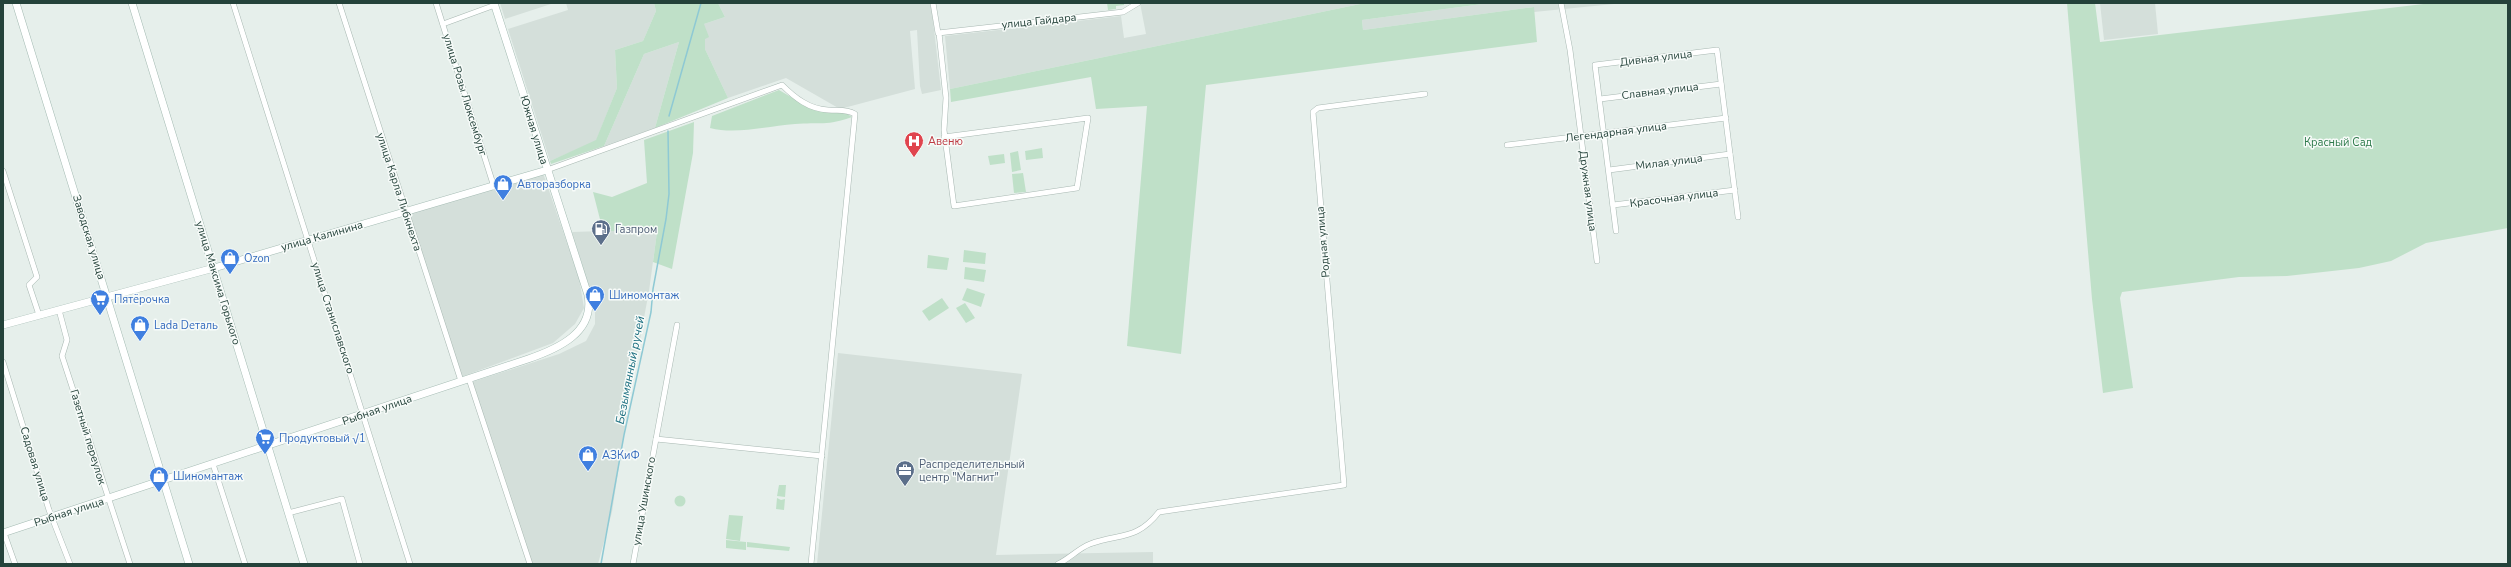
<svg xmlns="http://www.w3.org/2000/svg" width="2511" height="567" viewBox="0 0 2511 567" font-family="'Nunito Sans',sans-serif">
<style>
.built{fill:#d4dfda}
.green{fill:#bfe0c8}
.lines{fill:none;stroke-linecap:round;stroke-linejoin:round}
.stream{stroke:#8ec9d4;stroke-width:1.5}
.street-casing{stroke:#a8b8b2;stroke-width:6}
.secondary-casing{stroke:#a4bbb3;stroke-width:8}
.street{stroke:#fff;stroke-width:5}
.secondary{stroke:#fff;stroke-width:7}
.labels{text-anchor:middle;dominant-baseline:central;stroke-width:3;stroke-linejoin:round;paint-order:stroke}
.street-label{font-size:11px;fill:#24423a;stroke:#f7fbf9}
.health-label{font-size:11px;fill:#be3a42;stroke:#f7fbf9;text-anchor:start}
.park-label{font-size:11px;fill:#2d7a4b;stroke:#f7fbf9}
.shop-label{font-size:11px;fill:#366cbe;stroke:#f7fbf9;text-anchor:start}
.service-label{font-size:11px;fill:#4e5e75;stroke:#f7fbf9;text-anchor:start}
.water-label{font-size:12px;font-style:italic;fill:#1c6f80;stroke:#f7fbf9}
</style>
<rect width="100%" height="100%" fill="#e6efeb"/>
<g class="built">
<polygon points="500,3 554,3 505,19"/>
<polygon points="566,3 654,3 656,11 643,41 615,50 617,88 596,141 550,161 508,29 568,10"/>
<polygon points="718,3 931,3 941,90 922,94 920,86 917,30 910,31 915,89 840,109 786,78 728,98 705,49 704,24 725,17"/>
<polygon points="1140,3 1365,3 950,89 945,36 1121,16 1124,38 1146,34"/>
<polygon points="1490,3 1624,3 1534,12 1533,7 1363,30 1362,20"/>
<polygon points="2100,3 2155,3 2158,34 2104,40"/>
<polygon points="679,42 655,128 604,146 644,54"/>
<polygon points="543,173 579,278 584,308 575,324 553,343 461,377 409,213"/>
<polygon points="603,231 657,232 649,291 631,387 612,512 598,564 532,564 472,382 559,354 586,341 595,324 595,306 572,232"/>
<polygon points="838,353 1022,374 996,555 1153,552 1153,564 817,564"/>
</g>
<g class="green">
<polygon points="654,3 718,3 725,17 704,24 709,37 705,39 705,49 728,98 655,128 679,42 644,54 604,146 551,164 550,161 596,140 617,88 615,50 643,41 656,11"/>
<polygon points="1107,3 1124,3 1124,5 1116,6 1116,9 1108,10"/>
<polygon points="1365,3 1490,3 1362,20 1363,30 1534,7 1537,42 1206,85 1181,354 1127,346 1147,106 1096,109 1091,77 951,102 950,89"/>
<polygon points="2067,3 2095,3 2100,42 2432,3 2508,3 2508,228 2426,243 2391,261 2359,268 2287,276 2239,277 2122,292 2120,298 2133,388 2103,393 2092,299"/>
<path d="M779,90L808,107L846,113L852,117C828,126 819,122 795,124C767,126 736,135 710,128L712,116Z"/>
<polygon points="694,122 693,153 672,269 653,262 657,232 603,231 593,192 612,197 647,183 644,140"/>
<polygon points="1042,148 1043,158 1026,160 1025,151"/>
<polygon points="1018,151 1021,170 1012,172 1010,153"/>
<polygon points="1004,154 1005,163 990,165 988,156"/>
<polygon points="1023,173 1026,192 1014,193 1012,174"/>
<polygon points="964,250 986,253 985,264 963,262"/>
<polygon points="928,255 949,258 947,270 927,268"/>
<polygon points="965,267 986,270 984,282 964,279"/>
<polygon points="967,288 985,294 981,307 962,300"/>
<polygon points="942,298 949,308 929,321 922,311"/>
<polygon points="965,303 975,318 966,323 956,308"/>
<polygon points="779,485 786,485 785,497 777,496"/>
<circle cx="680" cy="501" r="5.5"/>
<polygon points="777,498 781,500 785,499 784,510 776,509"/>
<polygon points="729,515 743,516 740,541 726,539"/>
<polygon points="726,540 746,542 746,550 726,548"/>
<polygon points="747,542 790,547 789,551 747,547"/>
</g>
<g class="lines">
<g class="stream">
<polyline points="669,116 701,3"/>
<polyline points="601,564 624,435 651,312 653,289 666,219 669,194 668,131"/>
</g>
<defs>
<g id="street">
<polyline points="233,3 410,564"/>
<polyline points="339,3 461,381"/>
<polyline points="436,3 494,187"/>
<polyline points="933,3 938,33 1123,12 1138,3"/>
<polyline points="1561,3 1570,50 1597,261"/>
<polyline points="443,24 495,5"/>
<polyline points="939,33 946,98 944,130 954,206 1077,188 1088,118 944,137"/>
<polyline points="1600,99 1721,84"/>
<polyline points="1507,145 1726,118"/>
<path d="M547,170L782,85C795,98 809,109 828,110C839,111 846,109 855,114L811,564"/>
<polyline points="1609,170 1730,154"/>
<polyline points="3,171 37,277 29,285 39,315"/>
<polyline points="1613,205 1735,190"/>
<polyline points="1616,231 1595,65 1717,50 1738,217"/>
<polyline points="59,310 67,340 62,356 130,564"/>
<polyline points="3,362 49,510 70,564"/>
<polyline points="469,379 530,564"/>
<polyline points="656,439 822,456"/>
<polyline points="213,464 245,564"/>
<polyline points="288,513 342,499 360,564"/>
<polyline points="4,533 15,564"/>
<polyline points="633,564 677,325"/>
<path d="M1058,564C1069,559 1079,548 1090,544C1120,533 1136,541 1159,512L1344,485L1313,112L1318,108L1425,94"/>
</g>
<g id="secondary">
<polyline points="16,3 189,564"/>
<polyline points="132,3 304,564"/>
<polyline points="3,325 214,268 547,170"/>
<path d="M3,533L528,359C557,349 595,333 588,295L494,3"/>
</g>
</defs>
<use href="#street" class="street-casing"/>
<use href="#secondary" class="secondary-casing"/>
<use href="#street" class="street"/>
<use href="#secondary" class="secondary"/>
</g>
<defs>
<symbol id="hospital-pin" viewBox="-11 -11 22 30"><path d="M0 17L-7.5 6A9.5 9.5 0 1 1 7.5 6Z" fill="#e0444e" stroke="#f7fbf9"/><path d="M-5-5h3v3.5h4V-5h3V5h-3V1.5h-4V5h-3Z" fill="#fff"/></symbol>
<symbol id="shop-pin" viewBox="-11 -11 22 30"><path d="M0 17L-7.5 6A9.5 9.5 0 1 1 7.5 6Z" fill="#3f7fe0" stroke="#f7fbf9"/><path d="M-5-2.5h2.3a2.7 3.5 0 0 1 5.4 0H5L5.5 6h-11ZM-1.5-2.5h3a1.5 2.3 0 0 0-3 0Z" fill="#fff"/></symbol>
<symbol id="fuel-pin" viewBox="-11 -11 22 30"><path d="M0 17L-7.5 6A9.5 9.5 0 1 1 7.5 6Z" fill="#5c6f8a" stroke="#f7fbf9"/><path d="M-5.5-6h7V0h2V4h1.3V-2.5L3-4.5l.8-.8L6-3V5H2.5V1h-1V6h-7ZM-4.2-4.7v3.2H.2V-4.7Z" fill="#fff"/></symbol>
<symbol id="supermarket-pin" viewBox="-11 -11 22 30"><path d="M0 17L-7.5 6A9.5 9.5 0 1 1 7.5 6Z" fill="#3f7fe0" stroke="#f7fbf9"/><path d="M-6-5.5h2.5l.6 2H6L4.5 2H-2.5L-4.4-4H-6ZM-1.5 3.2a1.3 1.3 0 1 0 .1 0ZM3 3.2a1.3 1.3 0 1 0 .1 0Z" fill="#fff"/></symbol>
<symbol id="office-pin" viewBox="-11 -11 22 30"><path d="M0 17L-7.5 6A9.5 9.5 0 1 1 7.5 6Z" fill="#5c6f8a" stroke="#f7fbf9"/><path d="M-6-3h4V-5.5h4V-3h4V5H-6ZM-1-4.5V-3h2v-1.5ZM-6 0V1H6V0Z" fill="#fff"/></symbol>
</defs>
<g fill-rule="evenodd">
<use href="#hospital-pin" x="903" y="130" width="22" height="30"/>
<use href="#shop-pin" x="492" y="173" width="22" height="30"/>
<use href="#fuel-pin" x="590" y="218" width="22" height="30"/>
<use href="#shop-pin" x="219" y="247" width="22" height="30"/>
<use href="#shop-pin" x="584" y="284" width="22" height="30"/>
<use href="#supermarket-pin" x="89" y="288" width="22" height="30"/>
<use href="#shop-pin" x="129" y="314" width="22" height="30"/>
<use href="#supermarket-pin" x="254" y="427" width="22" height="30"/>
<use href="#shop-pin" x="577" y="444" width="22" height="30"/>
<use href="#office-pin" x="894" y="459" width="22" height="30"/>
<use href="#shop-pin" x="148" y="465" width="22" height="30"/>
</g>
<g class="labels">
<g class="street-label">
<text transform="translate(1039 21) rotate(-6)">улица Гайдара</text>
<text transform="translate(1656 58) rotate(-7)">Дивная улица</text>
<text transform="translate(1660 91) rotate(-7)">Славная улица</text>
<text transform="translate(465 95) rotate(73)">улица Розы Люксембург</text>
<text transform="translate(534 130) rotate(73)">Южная улица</text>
<text transform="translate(1616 132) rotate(-7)">Легендарная улица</text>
<text transform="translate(1669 162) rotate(-7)">Милая улица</text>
<text transform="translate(1588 191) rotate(83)">Дружная улица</text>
<text transform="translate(399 192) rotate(72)">улица Карла Либкнехта</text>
<text transform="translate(1674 198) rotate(-7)">Красочная улица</text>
<text transform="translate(322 236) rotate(-16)">улица Калинина</text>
<text transform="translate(89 237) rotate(73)">Заводская улица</text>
<text transform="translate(1323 242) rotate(-95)">Родная улица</text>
<text transform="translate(218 283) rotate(73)">улица Максима Горького</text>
<text transform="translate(333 318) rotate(72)">улица Станиславского</text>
<text transform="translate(377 410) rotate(-19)">Рыбная улица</text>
<text transform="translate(88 437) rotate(73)">Газетный переулок</text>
<text transform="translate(35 464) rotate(73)">Садовая улица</text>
<text transform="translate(644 501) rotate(-80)">улица Ушинского</text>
<text transform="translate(69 512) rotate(-18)">Рыбная улица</text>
</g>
<g class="health-label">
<text x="928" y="141">Авеню</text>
</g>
<g class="park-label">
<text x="2338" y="142">Красный Сад</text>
</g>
<g class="shop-label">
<text x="517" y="184">Авторазборка</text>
<text x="244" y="258">Ozon</text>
<text x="609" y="295">Шиномонтаж</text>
<text x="114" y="299">Пятёрочка</text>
<text x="154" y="325">Lada Dеталь</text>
<text x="279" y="438">Продуктовый √1</text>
<text x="602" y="455">АЗКиФ</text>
<text x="173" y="476">Шиномантаж</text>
</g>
<g class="service-label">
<text x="615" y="229">Газпром</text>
<text x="919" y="464">Распределительный<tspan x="919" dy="13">центр "Магнит"</tspan></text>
</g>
<g class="water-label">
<text transform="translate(630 370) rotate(-79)">Безымянный ручей</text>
</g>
</g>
<rect width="2511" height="567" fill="none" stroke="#24423a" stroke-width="8"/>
</svg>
